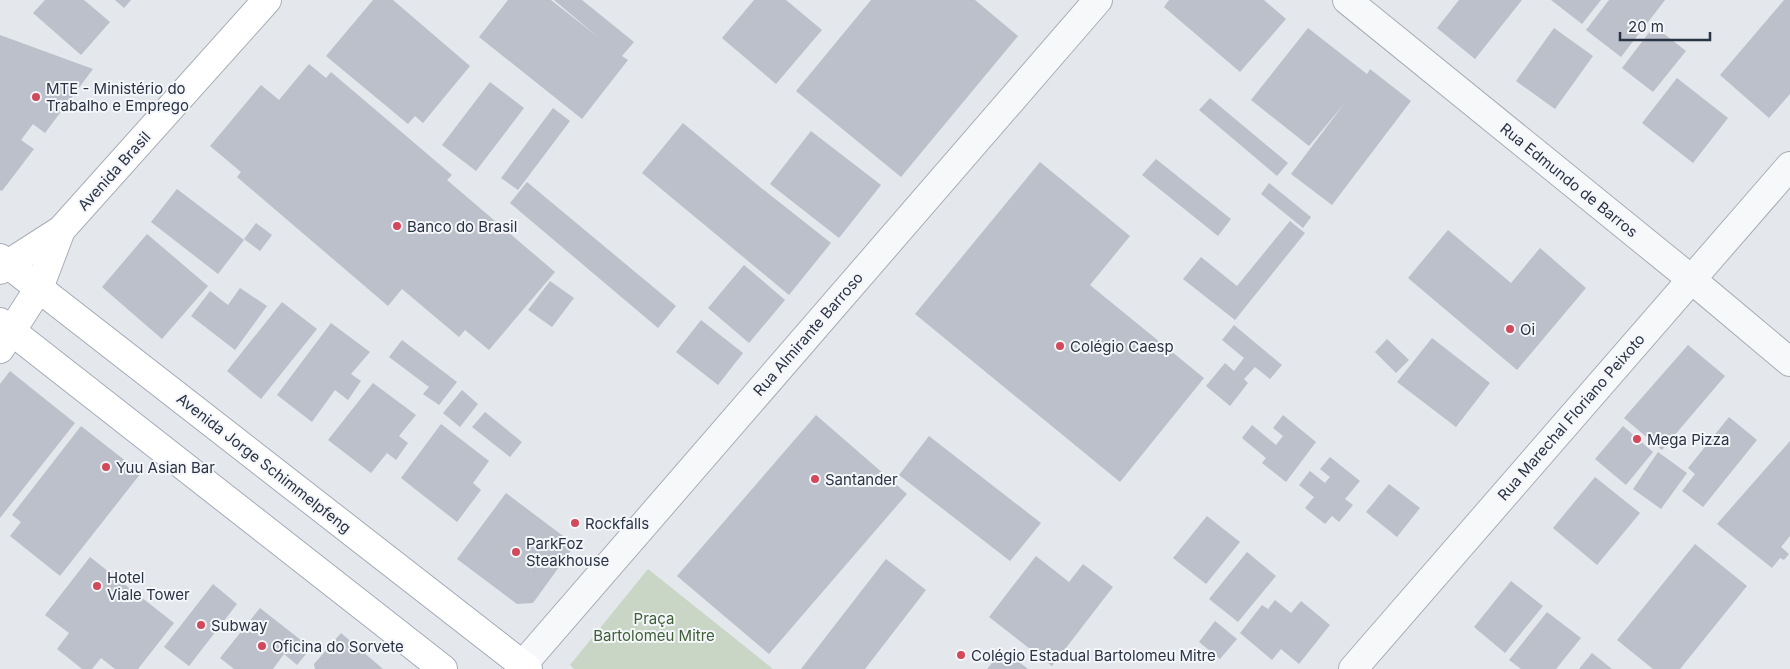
<svg xmlns="http://www.w3.org/2000/svg" width="1790" height="669" viewBox="0 0 1790 669" font-family="Inter,sans-serif">
<style>
.green{fill:#c9d6c5}
.building{fill:#bbc0ca}
.lines{fill:none;stroke-linecap:round;stroke-linejoin:round}
.street-casing{stroke:#a9aeb7;stroke-width:30}
.secondary-casing{stroke:#a9aeb7;stroke-width:30}
.primary-casing{stroke:#a3abb8;stroke-width:30}
.street{stroke:#f7f8fa;stroke-width:28}
.secondary{stroke:#fff;stroke-width:28}
.primary{stroke:#fff;stroke-width:28}
.poi-dot{fill:#d1495b;stroke:#f4f6f9;stroke-width:2}
.labels{text-anchor:middle;dominant-baseline:central;stroke-width:4;stroke-linejoin:round;paint-order:stroke}
.poi-label{font-size:15px;fill:#2b3445;stroke:#f4f6f9;text-anchor:start}
.street-label{font-size:15px;fill:#2b3445;stroke:#f4f6f9}
.park-label{font-size:15px;fill:#3f6138;stroke:#f4f6f9}
</style>
<rect width="100%" height="100%" fill="#e4e7ec"/>
<polygon class="green" points="648,569 773,669 574,669 570,665"/>
<g class="building">
<polygon points="45,0 84,0 110,22 81,55 33,13"/>
<polygon points="115,0 131,0 124,8"/>
<polygon points="373,0 393,0 470,66 423,123 415,116 408,124 326,56"/>
<polygon points="508,0 551,0 598,37 554,0 582,0 634,42 622,56 628,60 582,119 479,37"/>
<polygon points="754,0 786,0 822,30 776,84 722,38"/>
<polygon points="871,0 975,0 1018,36 901,177 796,91"/>
<polygon points="1169,0 1264,0 1286,19 1240,72 1164,7"/>
<polygon points="1459,0 1522,0 1475,59 1437,28"/>
<polygon points="1551,0 1601,0 1582,24"/>
<polygon points="1609,0 1665,0 1621,57 1586,30"/>
<polygon points="1784,0 1790,0 1790,94 1769,118 1720,75"/>
<polygon points="1654,26 1686,51 1653,92 1622,68"/>
<polygon points="1308,28 1367,74 1370,69 1411,101 1332,205 1291,174 1344,104 1309,146 1251,100"/>
<polygon points="1554,28 1593,56 1555,109 1516,81"/>
<polygon points="0,35 93,69 45,133 33,124 21,140 34,149 2,191 0,190"/>
<polygon points="309,64 326,78 331,72 452,175 447,180 555,272 489,350 465,330 459,337 402,289 388,306 237,177 241,172 210,146 261,85 279,100"/>
<polygon points="1677,78 1728,118 1693,163 1642,123"/>
<polygon points="490,82 524,108 476,171 442,145"/>
<polygon points="1210,98 1288,163 1277,176 1199,110"/>
<polygon points="553,108 570,121 518,190 501,178"/>
<polygon points="683,123 760,187 831,243 789,295 642,173"/>
<polygon points="811,131 881,185 839,238 770,184"/>
<polygon points="1156,159 1231,219 1218,236 1142,175"/>
<polygon points="1040,162 1130,236 1090,285 1204,378 1120,482 915,314"/>
<polygon points="527,182 676,306 658,328 510,203"/>
<polygon points="1269,183 1311,217 1303,228 1261,194"/>
<polygon points="177,189 244,240 218,274 151,222"/>
<polygon points="1290,221 1305,233 1235,320 1183,279 1201,257 1237,286"/>
<polygon points="256,223 272,235 260,251 244,239"/>
<polygon points="1448,230 1511,283 1540,248 1586,288 1517,370 1408,278"/>
<polygon points="147,234 208,286 162,339 102,287"/>
<polygon points="744,265 785,300 749,343 708,308"/>
<polygon points="550,281 574,298 552,327 528,310"/>
<polygon points="240,288 267,306 235,350 191,316 210,291 228,305"/>
<polygon points="282,302 317,329 261,399 227,371"/>
<polygon points="701,320 743,353 718,385 676,352"/>
<polygon points="331,323 370,352 351,374 361,381 348,400 335,390 312,422 277,395"/>
<polygon points="1234,325 1282,365 1270,379 1255,367 1244,379 1248,383 1230,406 1206,386 1225,363 1234,371 1244,358 1222,340"/>
<polygon points="1432,338 1490,383 1456,427 1397,382"/>
<polygon points="1387,339 1409,360 1396,373 1375,352"/>
<polygon points="402,340 457,382 439,405 423,394 429,387 389,357"/>
<polygon points="1688,345 1725,376 1662,450 1624,418"/>
<polygon points="10,371 75,423 0,518 0,384"/>
<polygon points="373,383 416,415 399,436 408,443 396,460 387,453 371,473 328,440"/>
<polygon points="462,390 478,404 460,427 443,413"/>
<polygon points="485,412 522,442 510,457 472,427"/>
<polygon points="816,415 907,494 769,654 677,576"/>
<polygon points="1283,415 1316,442 1286,482 1262,463 1266,458 1242,438 1252,425 1276,445 1283,436 1273,428"/>
<polygon points="1729,417 1757,440 1703,507 1682,491 1695,474 1688,468"/>
<polygon points="441,424 489,461 473,483 481,490 457,522 401,478"/>
<polygon points="81,426 141,473 60,576 10,536 21,522 12,515"/>
<polygon points="1623,426 1653,452 1626,485 1595,459"/>
<polygon points="929,436 1041,523 1010,561 899,475"/>
<polygon points="1790,441 1790,536 1781,547 1789,554 1784,560 1780,558 1772,568 1717,524"/>
<polygon points="1658,452 1687,473 1661,509 1633,489"/>
<polygon points="1330,457 1360,481 1345,499 1353,505 1339,522 1332,516 1325,524 1305,508 1314,497 1299,485 1310,471 1325,483 1330,477 1320,469"/>
<polygon points="1595,477 1640,513 1597,565 1553,528"/>
<polygon points="1389,484 1420,508 1397,537 1366,512"/>
<polygon points="506,493 575,545 533,603 517,604 457,559"/>
<polygon points="1207,516 1240,542 1206,584 1173,558"/>
<polygon points="1695,544 1747,586 1680,669 1653,669 1617,640"/>
<polygon points="1247,552 1276,576 1238,622 1209,599"/>
<polygon points="1036,556 1069,582 1083,564 1113,587 1052,666 989,617"/>
<polygon points="90,557 174,623 138,669 115,669 101,658 92,669 82,669 57,649 69,633 45,615"/>
<polygon points="886,559 926,590 865,669 801,669"/>
<polygon points="1511,581 1543,606 1505,653 1474,627"/>
<polygon points="213,584 237,604 189,666 164,647"/>
<polygon points="1275,600 1291,613 1301,601 1330,625 1299,664 1281,649 1272,660 1240,633 1262,605 1268,609"/>
<polygon points="260,608 311,648 297,665 284,654 273,669 234,669 220,658"/>
<polygon points="1547,612 1581,638 1556,669 1521,669 1509,660"/>
<polygon points="1215,621 1237,639 1220,659 1199,642"/>
<polygon points="341,633 383,669 315,669 314,664"/>
<polygon points="1592,653 1612,669 1579,669"/>
<polygon points="997,657 1008,666 1014,658 1028,669 987,669"/>
</g>
<g class="lines">
<defs>
<g id="street">
<polyline points="1347,0 1691,279 1790,362"/>
<polyline points="519,669 1098,0"/>
<polyline points="1353,669 1790,166"/>
</g>
<g id="secondary">
<polyline points="0,270 8,264 61,230 267,0"/>
<polyline points="0,349 39,288 61,230"/>
</g>
<g id="primary">
<polyline points="0,258 528,669"/>
<polyline points="0,322 443,669"/>
</g>
</defs>
<use href="#street" class="street-casing"/>
<use href="#secondary" class="secondary-casing"/>
<use href="#primary" class="primary-casing"/>
<use href="#street" class="street"/>
<use href="#secondary" class="secondary"/>
<use href="#primary" class="primary"/>
</g>
<g class="poi-dot">
<circle cx="36" cy="97" r="5"/>
<circle cx="397" cy="226" r="5"/>
<circle cx="1510" cy="329" r="5"/>
<circle cx="1060" cy="346" r="5"/>
<circle cx="1637" cy="439" r="5"/>
<circle cx="106" cy="467" r="5"/>
<circle cx="815" cy="479" r="5"/>
<circle cx="575" cy="523" r="5"/>
<circle cx="516" cy="552" r="5"/>
<circle cx="97" cy="586" r="5"/>
<circle cx="201" cy="625" r="5"/>
<circle cx="262" cy="646" r="5"/>
<circle cx="961" cy="655" r="5"/>
</g>
<g class="labels">
<g class="poi-label">
<text x="46" y="88">MTE - Ministério do<tspan x="46" dy="17">Trabalho e Emprego</tspan></text>
<text x="407" y="226">Banco do Brasil</text>
<text x="1520" y="329">Oi</text>
<text x="1070" y="346">Colégio Caesp</text>
<text x="1647" y="439">Mega Pizza</text>
<text x="116" y="467">Yuu Asian Bar</text>
<text x="825" y="479">Santander</text>
<text x="585" y="523">Rockfalls</text>
<text x="526" y="543">ParkFoz<tspan x="526" dy="17">Steakhouse</tspan></text>
<text x="107" y="577">Hotel<tspan x="107" dy="17">Viale Tower</tspan></text>
<text x="211" y="625">Subway</text>
<text x="272" y="646">Oficina do Sorvete</text>
<text x="971" y="655">Colégio Estadual Bartolomeu Mitre</text>
</g>
<g class="street-label">
<text transform="translate(114 171) rotate(-48)">Avenida Brasil</text>
<text transform="translate(1569 180) rotate(39)">Rua Edmundo de Barros</text>
<text transform="translate(808 334) rotate(-49)">Rua Almirante Barroso</text>
<text transform="translate(1571 417) rotate(-49)">Rua Marechal Floriano Peixoto</text>
<text transform="translate(264 463) rotate(38)">Avenida Jorge Schimmelpfeng</text>
</g>
<g class="park-label">
<text x="654" y="618">Praça<tspan x="654" dy="17">Bartolomeu Mitre</tspan></text>
</g>
</g>
<path d="M1620 32v8h90v-8" fill="none" stroke="#2b3445" stroke-width="2.5"/>
<text x="1628" y="32" font-size="15" fill="#2b3445" stroke="#f4f6f9" stroke-width="4" paint-order="stroke">20 m</text>
</svg>
